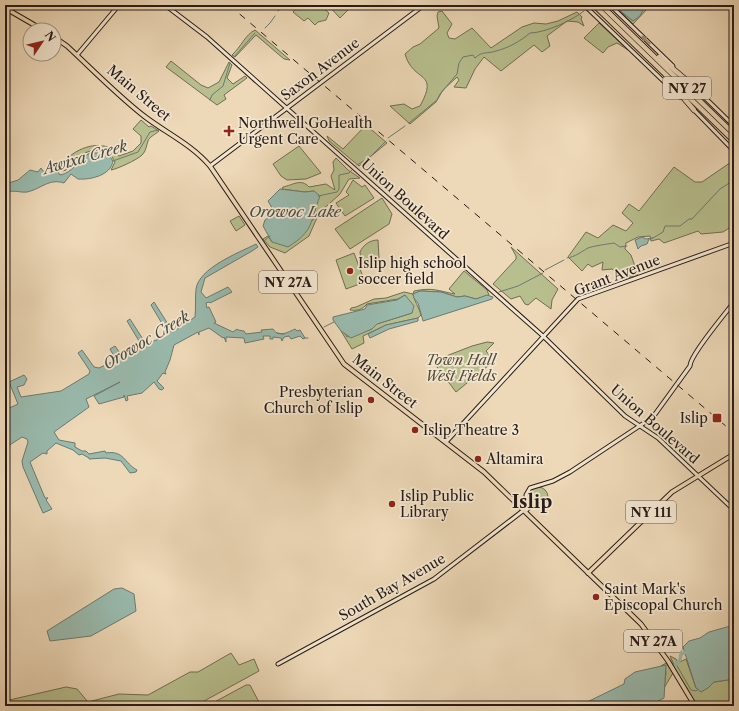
<svg xmlns="http://www.w3.org/2000/svg" width="739" height="711" viewBox="0 0 739 711" font-family="'Libre Caslon Text',serif">
<style>
.green{fill:#b8bf8e;stroke:#706d52}
.water{fill:#99baad;stroke:#6b7a71}
.lines{fill:none;stroke-linecap:round;stroke-linejoin:round}
.stream{stroke:#6b7a71;stroke-width:1}
.river{stroke:#99baad;stroke-width:3.5}
.secondary-casing{stroke:#271b16;stroke-width:5}
.primary-casing{stroke:#271b16;stroke-width:5.5}
.highway-casing{stroke:#271b16;stroke-width:6}
.secondary{stroke:#f3e6d0;stroke-width:3}
.primary{stroke:#edd8b7;stroke-width:3.5}
.highway{stroke:#edd8b7;stroke-width:4.5}
.rail{stroke:#271b16;stroke-width:1;stroke-dasharray:7 7;stroke-linecap:butt}
.oneway{fill:#978b7c}
.poi-dot{fill:#8f2418;stroke:#f3e6d0;stroke-width:1.5}
.labels{text-anchor:middle;dominant-baseline:central;stroke-width:3.5;stroke-linejoin:round;paint-order:stroke}
.shield{fill:#f3e6d0;stroke:#64584e;stroke-width:1}
.shield-label{font-size:13px;font-weight:bold;fill:#271b16}
.street-label{font-size:14px;fill:#271b16;stroke:#f3e6d0}
.poi-label{font-size:14px;fill:#271b16;stroke:#f3e6d0;text-anchor:start}
.park-label{font-size:14px;font-style:italic;fill:#524c3a;stroke:#f3e6d0}
.water-label{font-size:15px;font-style:italic;fill:#494b43;stroke:#f3e6d0}
.district-label{font-size:18px;font-weight:bold;fill:#271b16;stroke:#f3e6d0}
</style>
<rect width="100%" height="100%" fill="#edd8b7"/>
<filter id="stains"><feTurbulence type="fractalNoise" baseFrequency=".005" numOctaves="4"/><feColorMatrix values="0 0 0 0 .2 0 0 0 0 .09 0 0 0 0 .02 0 0 0 .5 -.17"/></filter>
<radialGradient id="worn" r=".72"><stop offset=".6" stop-color="#630" stop-opacity="0"/><stop offset="1" stop-color="#630" stop-opacity=".3"/></radialGradient>
<g class="green">
<polygon points="293,5 314,5 315,8 319,5 329,13 326,20 318,22 315,25 308,18 304,21 293,12 296,8"/>
<polygon points="328,5 353,5 340,18"/>
<polygon points="614,5 618,5 618,9 633,21 642,9 639,5 659,6 654,9 648,8 633,24"/>
<path d="M442,11L452,24L447,33L449,38L455,39L472,28L491,48L522,27L534,23L546,24L558,21L577,12L582,17L581,19L584,26L578,22L567,21L547,36L550,46L542,52L534,45L501,71L484,57L475,69L466,88L454,87L459,80L457,77L443,90L436,102L410,124L390,106L404,104L412,109L420,106C440,70 413,83 405,54L413,47L420,44L439,28L437,16L438,12Z"/>
<polygon points="599,23 628,50 617,43 608,47 603,53 584,38"/>
<path d="M255,30L290,60L284,59L256,35L235,57L232,55C241,47 245,35 255,30Z"/>
<polygon points="171,61 201,85 208,88 219,82 229,62 232,65 227,78 233,84 245,76 247,78 224,95 226,99 217,105 166,67"/>
<path d="M141,120L149,127L151,126L159,131C156,134 149,137 148,141C146,147 146,151 142,155C137,160 117,169 111,170L115,162C108,146 89,148 77,158C73,162 70,167 66,170L63,171L60,168C63,164 66,159 70,156C85,144 108,140 119,156L133,151L141,143V136L133,129Z"/>
<polygon points="366,125 387,143 359,166 329,141 327,136 343,149"/>
<polygon points="299,146 321,173 306,179 287,180 281,176 273,164"/>
<path d="M336,158L348,170L360,178L349,179L340,194L319,213L309,236L285,253L270,247L263,239L268,236L272,242L313,220L315,208L314,191L305,192L282,189L283,187C293,185 301,178 309,187L326,184L335,190L331,176L334,170L333,162Z"/>
<polygon points="734,160 734,225 723,232 701,234 698,231 664,243 659,239 651,241 650,236 638,237 626,243 625,249 631,255 638,275 624,279 612,269 602,270 603,262 592,267 588,264 582,271 568,257 586,232 598,238 613,225 626,231 633,223 622,213 629,204 639,211 674,167 695,182 702,182"/>
<polygon points="353,180 362,187 365,185 374,198 345,216 336,203 349,195 346,192"/>
<polygon points="382,198 392,214 389,224 350,249 335,229"/>
<polygon points="239,216 245,225 236,231 230,221"/>
<path d="M378,240L379,258L361,260L360,252C363,245 370,240 378,240Z"/>
<polygon points="511,247 558,289 552,300 551,309 536,298 528,305 525,304 520,296 511,299 493,284 516,259 516,256"/>
<polygon points="354,253 365,282 346,289 336,260"/>
<path d="M464,271L487,290L489,295L476,299L465,296L457,297L441,292L420,291L413,294C414,301 419,307 421,315L418,318L386,325L363,336L364,343L352,349L341,331H343L347,337L372,329L377,324L412,313L405,295L398,299L367,304C362,310 357,311 350,310L351,308L356,307L374,299L386,298L404,292L413,294L414,291C433,287 438,291 455,294L449,289Z"/>
<polygon points="487,342 494,343 486,351 494,361 456,392 437,367 436,360 472,346"/>
<circle cx="538" cy="497" r="10"/>
<polygon points="231,653 239,665 254,659 259,671 195,706 5,706 5,701 66,687 77,689 88,702 119,694 148,695 190,672 198,672"/>
<polygon points="670,656 676,659 678,663 686,659 696,688 708,688 714,682 734,679 734,706 695,706 672,668 674,665"/>
<polygon points="666,663 673,673 664,688 666,673 665,665 661,666"/>
<polygon points="246,685 250,685 261,706 207,706"/>
</g>
<g class="water">
<polygon points="618,5 639,5 643,10 640,16 633,21 618,9 617,7"/>
<path d="M90,153C100,153 108,152 113,161C111,175 91,180 78,179L71,174L64,183C49,178 41,189 27,192C19,193 15,189 5,193V175L9,183L18,180L30,170L38,172L41,168L43,171L58,172L60,175C73,173 78,159 90,153Z"/>
<path d="M280,189L305,192L314,191L320,196C310,222 314,231 288,247L272,242L263,226L265,220L275,213L268,201Z"/>
<polygon points="642,237 646,239 653,238 649,239 647,244 641,246 638,249 635,240"/>
<path d="M256,244L258,247L252,251L205,278L201,292L206,298L228,287L232,292L210,303L209,302L206,303L207,308L209,307L216,322L214,323L233,332L237,329L238,330L244,331L246,334L262,332L261,330L273,329C279,338 288,332 295,329L297,331L300,330L305,338L303,339L300,336L291,339L289,336L284,337L282,341L281,338L273,337V339H270V336H263L264,339L245,343L244,338L226,337V342L224,337L223,338L209,328L199,332V335L198,332L174,345L170,360L165,372L166,374L163,373L157,381L164,388L162,390L159,389L154,382L142,393L127,396L128,400L126,401L124,395V397L99,404L94,396L120,382L86,399L89,407L54,432L59,440L75,443V447L82,451H86L89,454L105,451L106,453C124,450 124,463 137,470L136,472L130,473L121,461L105,458L89,459V458L82,454L79,455L73,450L56,443L47,451V454L43,453L30,462L45,498H48L46,500L52,509L43,513L23,467L22,461L28,442L27,439L22,437L5,448V410L18,404L9,382L24,375L27,379L24,385L17,387L21,397L61,391L89,374L90,371L78,353L82,350L94,367L99,368L116,360L110,349L115,346L122,356L142,346L127,321L130,319L146,344L164,337L167,332L151,305L154,302L173,332L195,317C196,308 195,298 196,289C199,268 238,253 256,244Z"/>
<polygon points="420,291 441,292 457,297 465,296 476,299 487,295 493,297 492,299 423,321 418,303 414,298 413,294"/>
<polygon points="405,295 414,306 412,313 377,324 372,329 351,338 341,331 333,320 333,317 365,309 367,305 397,300"/>
<polygon points="418,318 418,321 389,329 370,338 368,334 386,325"/>
<polygon points="122,588 134,594 136,611 91,636 50,641 47,631 114,589"/>
<polygon points="734,625 734,679 714,682 708,688 701,692 696,688 683,647 689,641 700,638 709,632"/>
<polygon points="666,665 664,698 649,706 555,706 583,704 624,684 625,679 635,672"/>
</g>
<g class="lines">
<g class="stream">
<polyline points="278,11 284,5"/>
<polyline points="265,28 270,23 275,16"/>
<polyline points="234,57 255,33"/>
<polyline points="210,100 212,95 223,86 230,63"/>
<path d="M409,123L437,100L440,94L457,74L459,63L463,57L473,55L475,58C482,51 487,54 496,51C508,48 521,41 530,33C545,33 573,20 584,11"/>
<polyline points="388,138 405,126"/>
<polyline points="113,161 138,152 150,132 158,130"/>
<polyline points="357,165 370,157 386,141"/>
<polyline points="318,196 337,192 339,189 339,175 349,173 352,170"/>
<polyline points="653,238 663,232 665,226 680,226 689,219 692,219 720,189 734,180"/>
<polyline points="264,241 270,236"/>
<path d="M567,258C575,257 581,252 588,248C593,246 608,244 614,243L620,247L627,246"/>
<polyline points="545,270 564,260"/>
<polyline points="499,292 518,286 543,273"/>
<polyline points="324,327 334,322"/>
<polyline points="277,333 284,334"/>
<polyline points="304,338 308,338"/>
<polyline points="676,664 691,690 696,691 698,689"/>
</g>
<polyline class="river" points="675,665 680,660 681,654 689,651"/>
<defs>
<g id="secondary">
<polyline points="165,5 207,37 282,104 543,336 625,416 658,438 734,510"/>
<polyline points="584,5 680,97"/>
<polyline points="610,5 673,66"/>
<polyline points="77,55 119,5"/>
<polyline points="690,83 734,126"/>
<polyline points="694,110 734,151"/>
<polyline points="210,166 424,5"/>
<polyline points="446,442 578,299 734,243"/>
<path d="M278,664L434,579L524,510H527L529,506L526,495L530,488L553,481L570,472L653,417L690,366C690,355 726,313 734,302"/>
</g>
<g id="primary">
<polyline points="5,8 43,30"/>
<path d="M54,37L67,46C92,69 117,95 144,116C166,133 191,144 210,166L344,364L484,472L550,536L641,624L668,661L695,706"/>
<polyline points="588,573 672,492 734,454"/>
</g>
<g id="highway">
<polyline points="594,5 734,141"/>
<polyline points="601,5 734,134"/>
<polyline points="659,57 691,84"/>
<polyline points="669,81 694,110"/>
</g>
</defs>
<use href="#secondary" class="secondary-casing"/>
<use href="#primary" class="primary-casing"/>
<use href="#highway" class="highway-casing"/>
<use href="#secondary" class="secondary"/>
<use href="#primary" class="primary"/>
<use href="#highway" class="highway"/>
<polyline class="rail" points="229,5 734,433"/>
</g>
<defs><path id="oneway-solid" d="M-6-.8H1V-3.2L6.5 0L1 3.2V.8H-6Z"/></defs>
<use class="oneway" href="#oneway-solid" transform="translate(646 40) rotate(-137)"/>
<g class="poi-dot">
<path d="M227 125h4v4h4v4h-4v4h-4v-4h-4v-4h4z"/>
<circle cx="350" cy="271" r="4"/>
<circle cx="371" cy="400" r="4"/>
<rect x="712" y="413" width="10" height="10" rx="2"/>
<circle cx="415" cy="430" r="4"/>
<circle cx="478" cy="459" r="4"/>
<circle cx="392" cy="504" r="4"/>
<circle cx="596" cy="597" r="4"/>
</g>
<g class="labels">
<g class="shield">
<rect x="663" y="77" width="48" height="22" rx="3"/>
<rect x="259" y="271" width="58" height="22" rx="3"/>
<rect x="626" y="501" width="50" height="22" rx="3"/>
<rect x="624" y="630" width="58" height="22" rx="3"/>
</g>
<g class="shield-label">
<text x="687" y="88">NY 27</text>
<text x="288" y="282">NY 27A</text>
<text x="651" y="512">NY 111</text>
<text x="653" y="641">NY 27A</text>
</g>
<g class="street-label">
<text transform="translate(320 69) rotate(-37)">Saxon Avenue</text>
<text transform="translate(139 93) rotate(40)">Main Street</text>
<text transform="translate(405 199) rotate(42)">Union Boulevard</text>
<text transform="translate(617 275) rotate(-21)">Grant Avenue</text>
<text transform="translate(385 381) rotate(38)">Main Street</text>
<text transform="translate(655 424) rotate(41)">Union Boulevard</text>
<text transform="translate(392 587) rotate(-30)">South Bay Avenue</text>
</g>
<g class="poi-label">
<text x="238" y="123">Northwell GoHealth<tspan x="238" dy="16">Urgent Care</tspan></text>
<text x="358" y="263">Islip high school<tspan x="358" dy="16">soccer field</tspan></text>
<text x="363" y="392" text-anchor="end">Presbyterian<tspan x="363" dy="16">Church of Islip</tspan></text>
<text x="708" y="418" text-anchor="end">Islip</text>
<text x="423" y="430">Islip Theatre 3</text>
<text x="486" y="459">Altamira</text>
<text x="400" y="496">Islip Public<tspan x="400" dy="16">Library</tspan></text>
<text x="604" y="589">Saint Mark's<tspan x="604" dy="16">Episcopal Church</tspan></text>
</g>
<g class="park-label">
<text x="461" y="360">Town Hall<tspan x="461" dy="16">West Fields</tspan></text>
</g>
<g class="water-label">
<text transform="translate(85 157) rotate(-16)">Awixa Creek</text>
<text x="295" y="211">Orowoc Lake</text>
<text transform="translate(146 340) rotate(-31)">Orowoc Creek</text>
</g>
<g class="district-label">
<text x="532" y="502">Islip</text>
</g>
</g>
<rect width="739" height="711" fill="none" stroke="#edd8b7" stroke-width="20"/>
<rect x="6" y="6" width="727" height="699" fill="none" stroke="#271b16" stroke-width="2"/>
<rect x="10" y="10" width="719" height="691" fill="none" stroke="#271b16"/>
<g transform="translate(42 42) rotate(55)"><circle r="19" fill="#f3e6d0" stroke="#a19586"/>
<path d="M0-3L7 15L0 10L-7 15Z" fill="#8f2418"/>
<text y="-6" font-size="11" font-weight="bold" text-anchor="middle" fill="#271b16">N</text>
</g>
<rect width="100%" height="100%" filter="url(#stains)"/>
<rect width="100%" height="100%" fill="url(#worn)"/>
</svg>
